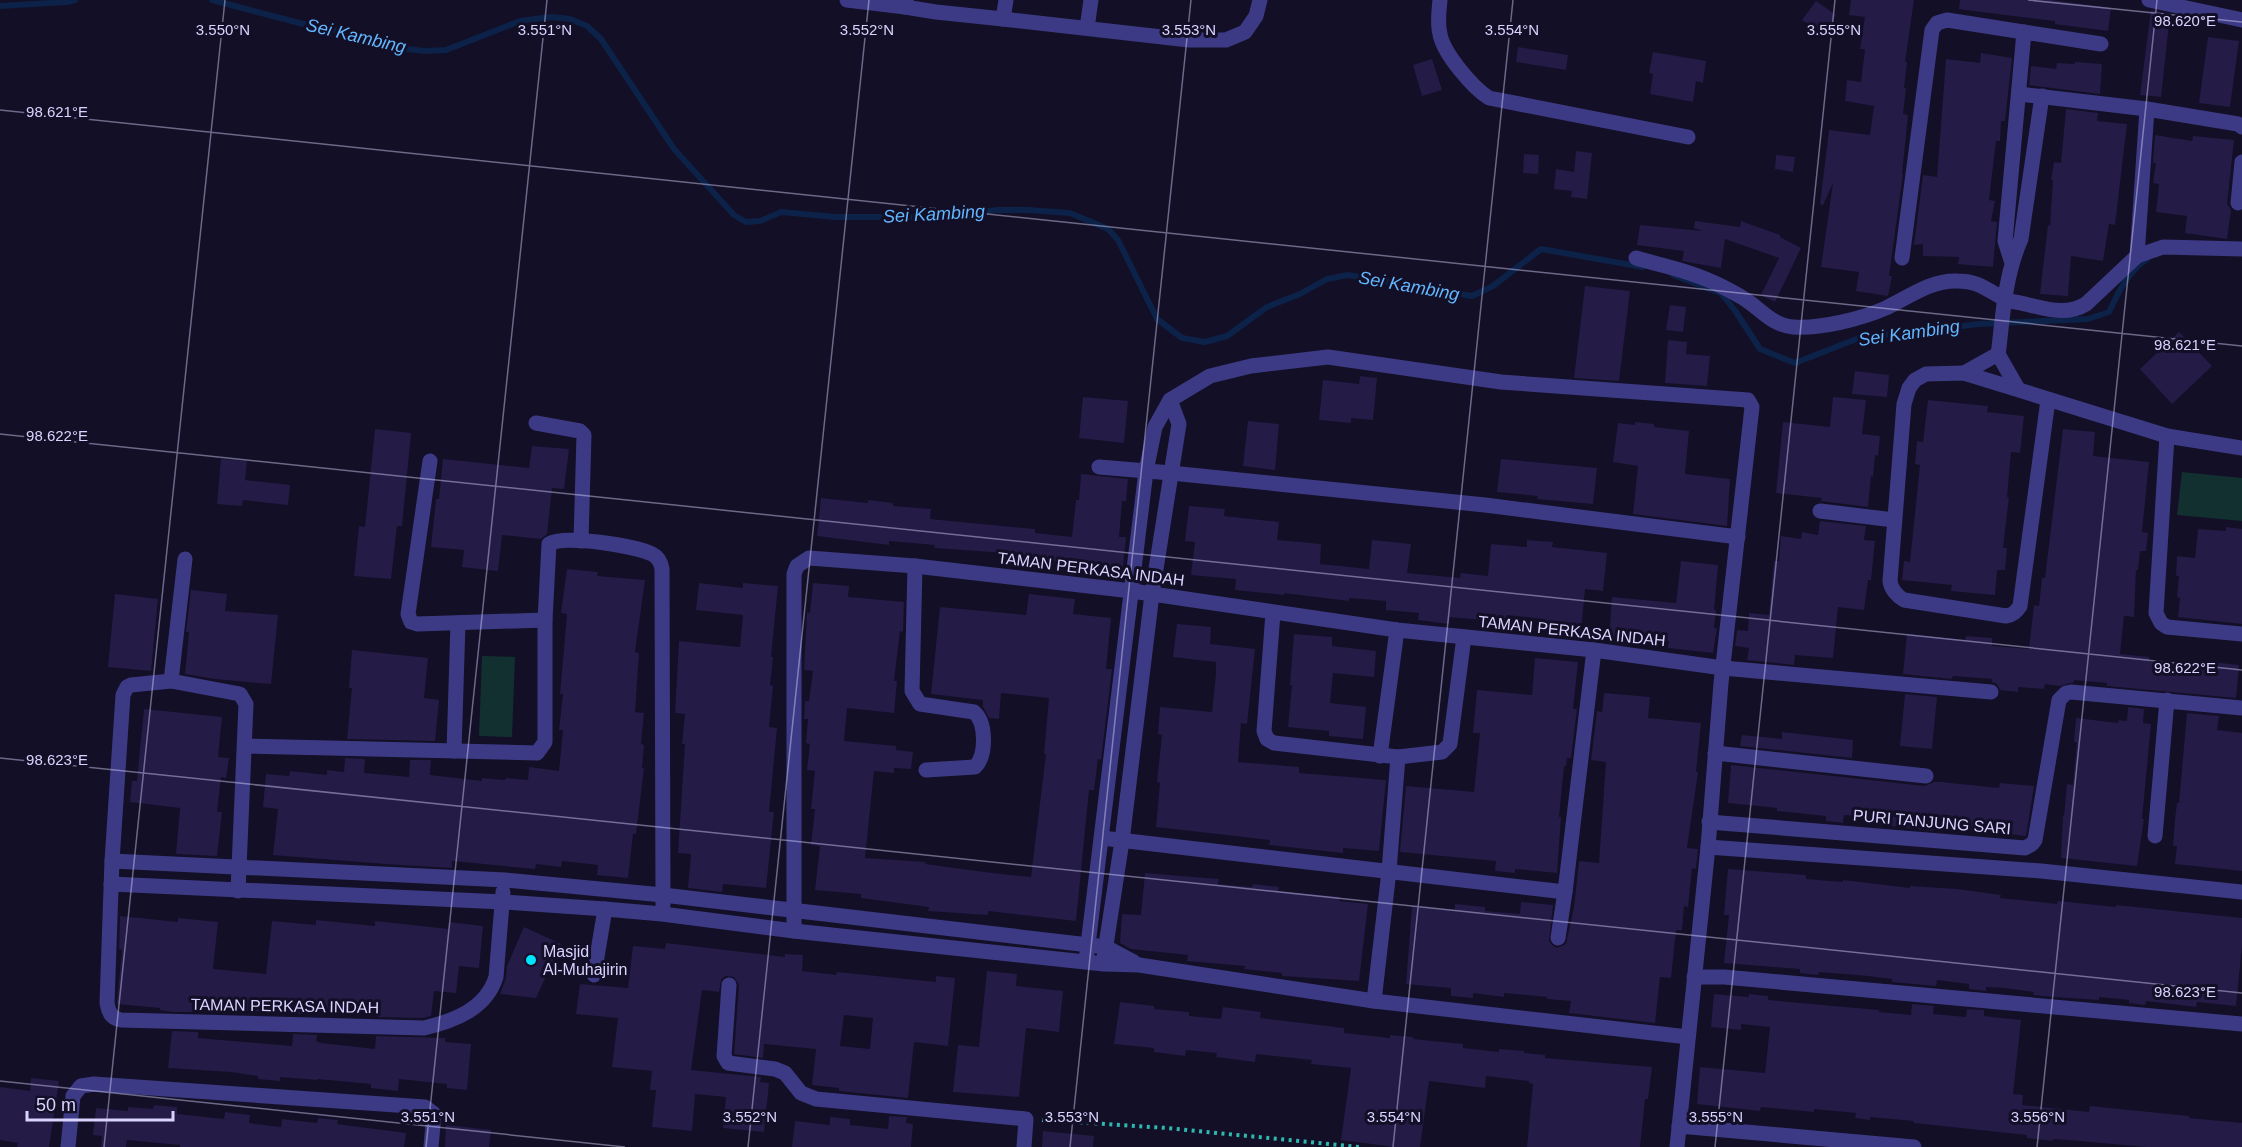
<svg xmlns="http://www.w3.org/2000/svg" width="2242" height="1147" viewBox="0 0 2242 1147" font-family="Arial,sans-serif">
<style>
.green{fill:#12302f}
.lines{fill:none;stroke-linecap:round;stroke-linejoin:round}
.stream{stroke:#0c2248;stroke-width:6}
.building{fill:#241b47;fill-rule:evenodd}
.path{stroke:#2fb8b0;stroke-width:4;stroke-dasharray:3 4.5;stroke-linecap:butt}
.minor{stroke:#3d3a85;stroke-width:15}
.ticks{fill:none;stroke:#d9d4ff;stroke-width:1.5;stroke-opacity:0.45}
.poi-dot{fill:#00e5ff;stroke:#130f26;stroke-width:2}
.labels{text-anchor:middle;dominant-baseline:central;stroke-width:6;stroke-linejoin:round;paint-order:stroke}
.street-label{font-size:16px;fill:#d9d4ff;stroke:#130f26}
.poi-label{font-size:16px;fill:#d9d4ff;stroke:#130f26;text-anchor:start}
.water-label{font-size:18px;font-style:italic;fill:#62b6ff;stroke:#130f26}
.ticks-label{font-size:15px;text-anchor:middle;fill:#d9d4ff;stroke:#130f26;stroke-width:6;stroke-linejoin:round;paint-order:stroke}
</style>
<rect width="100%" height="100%" fill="#130f26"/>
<g class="green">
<polygon points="2182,472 2242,478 2242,521 2177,515"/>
<polygon points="482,656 515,657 512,737 479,736"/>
</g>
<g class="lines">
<g class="stream">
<polyline points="212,0 311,26 340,31 391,47 424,51 446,50 520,21 551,17 570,19 587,26 601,39 674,149 734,215 746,222 760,221 781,212 836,217 935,217 998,210 1028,210 1070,213 1108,229 1118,240 1157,319 1182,338 1205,342 1227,336 1267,307 1300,294 1327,279 1348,275 1472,296 1493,286 1541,249 1643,267"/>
<polyline points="0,6 67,2 75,0"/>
<path d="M1673,275L1721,293L1736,312L1760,349L1795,363L1859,338L1979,324L2088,319L2109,312C2119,291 2128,272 2147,259"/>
</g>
</g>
<g class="building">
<polygon points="1851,0 1914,0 1905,62 1907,62 1904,88 1906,88 1903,114 1908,115 1902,174 1903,174 1889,276 1892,276 1888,296 1856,291 1859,272 1821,267 1833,183 1823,205 1820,204 1829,130 1870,135 1874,106 1845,101 1847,80 1861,82 1865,49 1860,49 1865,17 1849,15"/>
<polygon points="1960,0 2051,0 2111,8 2108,31 2055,24 2055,21 1965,10 1959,9"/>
<polygon points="1816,1 1836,15 1823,34 1802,20"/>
<polygon points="2151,10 2170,14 2161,97 2140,95"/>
<polygon points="2208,37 2239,41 2230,107 2199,103"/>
<polygon points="1518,47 1568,55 1566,70 1516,62"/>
<polygon points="1653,52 1706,61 1703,83 1696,81 1693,102 1650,94 1653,74 1649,73"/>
<polygon points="1981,53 2012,58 2005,121 2001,121 2000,141 1996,141 1989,200 1995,201 1991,221 1997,222 1993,267 1958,264 1959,257 1923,256 1923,244 1914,245 1923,175 1937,177 1946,59 1980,63"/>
<polygon points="1432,59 1442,90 1422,96 1413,65"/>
<polygon points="2075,62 2102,64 2100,94 2029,85 2031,66 2056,69 2057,63 2075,64"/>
<polygon points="2066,109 2098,113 2097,121 2127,124 2115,225 2109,224 2103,261 2071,256 2068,296 2040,294 2048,225 2050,226 2053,180 2051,180 2054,162 2061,163"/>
<polygon points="2155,135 2192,141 2193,136 2234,140 2227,204 2231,210 2227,239 2185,233 2187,216 2156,212 2159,184 2153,183 2156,163 2153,163"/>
<polygon points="1576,151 1592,153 1587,199 1571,197 1572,191 1554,189 1556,169 1574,172"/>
<polygon points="1524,154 1539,155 1538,174 1523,173"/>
<polygon points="1776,155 1795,157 1793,172 1775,169"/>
<polygon points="1695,221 1740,227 1741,221 1780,235 1780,237 1801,248 1775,302 1761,295 1779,258 1725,239 1721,268 1682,261 1684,251 1637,245 1640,225 1703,231 1694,228"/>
<polygon points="1585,286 1630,291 1619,381 1574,378"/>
<polygon points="1670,305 1686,307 1683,332 1666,330"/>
<polygon points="2179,332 2212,366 2172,404 2140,369"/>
<polygon points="1668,340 1687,342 1686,354 1710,356 1707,386 1665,383"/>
<polygon points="1855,371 1889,375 1887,397 1852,394"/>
<polygon points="1360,376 1377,378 1373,420 1351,418 1351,423 1319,420 1323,380 1359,384"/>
<polygon points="1083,397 1128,401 1124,443 1079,438"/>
<polygon points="1833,397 1866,400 1862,434 1880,436 1878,456 1875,455 1873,477 1871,476 1868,507 1821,501 1822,498 1776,493 1783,422 1830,427"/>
<polygon points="1928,400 1988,406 1987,412 2024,416 2020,453 2011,452 2007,497 2009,497 2003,548 2007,548 2005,570 1997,570 1995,595 1951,591 1952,585 1902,580 1904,561 1910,562 1920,465 1915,464 1917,441 1923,442"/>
<polygon points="1248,421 1279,424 1275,470 1243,466"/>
<polygon points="1635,422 1654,424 1654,427 1689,431 1685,474 1730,479 1727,526 1633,514 1638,466 1613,462 1618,423 1635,425"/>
<polygon points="375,429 411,433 402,526 397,526 391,579 354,576 359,526 365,527"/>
<polygon points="2063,429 2095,432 2093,456 2149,462 2142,532 2148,533 2146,551 2140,551 2138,570 2136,570 2134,617 2124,616 2120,654 2149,657 2149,661 2201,666 2202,661 2239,665 2236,698 2107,686 2107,683 2074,680 2074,682 2060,686 2045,684 2044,689 2018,687 2018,692 2000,690 1997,684 1992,682 1992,679 1953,676 1952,679 1903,674 1907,634 1965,640 1966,636 1992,638 1992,646 2029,649 2034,605 2039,606 2042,578 2045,578"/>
<polygon points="532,446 569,449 564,489 552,488 547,534 541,539 502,535 498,571 462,567 464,550 431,547 436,499 439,499 443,459 529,468"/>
<polygon points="221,459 247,461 245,480 290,485 288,505 243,500 242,506 217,504"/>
<polygon points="1501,459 1597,468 1593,504 1537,499 1538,496 1497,492"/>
<polygon points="1081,474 1128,479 1126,501 1122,501 1119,537 1126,537 1123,567 1005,558 1006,553 934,548 935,545 889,541 889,545 817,536 821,498 868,503 868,500 893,503 893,506 931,509 930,519 1035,529 1035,533 1072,537 1076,500 1079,500"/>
<polygon points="1189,506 1225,509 1224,516 1279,522 1277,540 1321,544 1320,564 1369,569 1372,540 1411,544 1407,573 1460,578 1461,573 1488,576 1491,544 1527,547 1527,540 1553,542 1552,547 1607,553 1603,591 1585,589 1581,632 1544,628 1545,619 1507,615 1506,622 1450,617 1449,624 1418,620 1419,613 1386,610 1386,601 1349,598 1349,601 1284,593 1284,595 1235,590 1236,579 1191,575 1195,542 1185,541"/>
<polygon points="1820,521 1866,526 1864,540 1875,541 1871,580 1868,580 1864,610 1838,607 1833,658 1795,655 1794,665 1747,660 1749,648 1735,646 1737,630 1748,631 1749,613 1769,615 1774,561 1779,561 1781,536 1801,539 1802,532 1818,535"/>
<polygon points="2226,527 2242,529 2242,624 2178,617 2180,598 2177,597 2179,576 2176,576 2177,556 2195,558 2198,529 2226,531"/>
<polygon points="1681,561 1718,565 1714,610 1716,610 1714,628 1717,628 1713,653 1668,648 1669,641 1630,637 1630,641 1609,639 1612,597 1676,603"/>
<polygon points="567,569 598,572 597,576 645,580 635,652 639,653 635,712 644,713 641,744 644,745 642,768 644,768 636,834 633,834 628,878 597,875 598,865 562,861 561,867 536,864 535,869 452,861 452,868 385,864 273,855 278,809 263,807 266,774 289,776 290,771 327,775 327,770 344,772 345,758 365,759 364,773 409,777 410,760 431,760 430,775 482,781 482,778 505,780 506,778 528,780 529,767 559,771 563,730 559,730 563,694 560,694 567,614 561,613"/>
<polygon points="699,583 743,588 743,583 778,586 771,657 773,657 770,685 773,686 769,727 777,728 769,812 774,812 766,888 723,884 722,892 688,888 691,854 678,853 685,744 682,744 685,714 675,713 679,641 740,647 743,615 696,610"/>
<polygon points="813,583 849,586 848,597 904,602 903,632 900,631 894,681 897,681 894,713 847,708 844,741 896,746 896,750 913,752 911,769 894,768 894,773 874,771 865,858 926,862 925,864 992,873 1031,877 1046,754 1044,754 1049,698 1001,693 999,719 989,718 983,707 983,700 931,694 940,607 1026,615 1029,594 1075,599 1073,614 1111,618 1106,669 1112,669 1101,760 1098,759 1094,790 1089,790 1076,921 988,911 988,915 928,911 929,907 861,898 861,894 815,890 820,846 811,845 815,809 811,809 815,771 807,770 810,744 806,743 808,719 804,719 805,701 809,701 813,671 804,670 807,612 810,613"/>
<polygon points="191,590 227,594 225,611 278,615 271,684 215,679 185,674 189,632 186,632"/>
<polygon points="115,594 158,599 151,671 108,667"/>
<polygon points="1177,624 1211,627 1210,644 1255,649 1247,724 1241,723 1238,762 1299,767 1299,773 1386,780 1379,851 1343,848 1343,853 1269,845 1270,840 1156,827 1160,783 1157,782 1162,735 1158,734 1160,707 1212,712 1216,674 1216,662 1173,657"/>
<polygon points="1294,634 1332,637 1332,646 1376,651 1374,677 1333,673 1330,703 1366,707 1363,739 1329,736 1329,731 1288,727 1292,685 1290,685"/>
<polygon points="352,650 428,658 424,698 439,700 435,741 347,739 352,688 349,688"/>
<polygon points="1535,658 1578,662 1573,709 1577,709 1571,758 1567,758 1566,766 1564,766 1559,817 1561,817 1557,873 1515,869 1515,873 1495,871 1496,861 1400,852 1406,786 1474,792 1480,733 1473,733 1477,690 1532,695"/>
<polygon points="1604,693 1650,697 1648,718 1701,723 1696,772 1698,772 1687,848 1698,849 1696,869 1692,868 1688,907 1684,906 1682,930 1676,930 1671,978 1660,977 1655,1023 1569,1013 1571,1001 1547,999 1547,997 1504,993 1504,997 1473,993 1473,998 1451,996 1451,988 1406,984 1412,906 1455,910 1455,904 1485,907 1485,911 1520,914 1521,902 1553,905 1549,941 1552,945 1557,948 1566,944 1574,907 1579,861 1599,863 1606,762 1591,760 1597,711 1602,712"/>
<polygon points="1905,694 1937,697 1932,749 1900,746"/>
<polygon points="2128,707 2144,709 2143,723 2151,724 2142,819 2144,819 2137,866 2061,858 2063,816 2064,816 2067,784 2073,785 2077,742 2074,742 2076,718 2118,723 2119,720 2127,721"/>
<polygon points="144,709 222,717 218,757 229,758 226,778 221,777 217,812 222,812 217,856 176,854 180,808 130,802 132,781 137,781"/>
<polygon points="2187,713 2219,716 2217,730 2242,733 2242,871 2175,864 2177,846 2173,846 2175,819 2177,803 2179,803"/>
<polygon points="1782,732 1853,740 1852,758 1740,746 1742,735 1782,739"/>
<polygon points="1731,765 1925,786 1934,782 1941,782 1999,788 2000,783 2034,786 2026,836 1958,828 1957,831 1934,829 1933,831 1874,824 1874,818 1844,815 1843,823 1826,821 1826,816 1777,811 1777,808 1728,803"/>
<polygon points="1728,869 1806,875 1806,879 1843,882 1843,880 1910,888 1910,886 1957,889 2001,895 2000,898 2057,904 2058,901 2116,907 2116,905 2242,918 2242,945 2236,1006 2197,1002 2196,1007 2146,1001 2145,1005 2129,1003 2129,1000 2099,997 2099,1000 2054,997 2033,995 2034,992 2005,988 1986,987 1986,991 1969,989 1969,984 1937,980 1936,986 1892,982 1892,979 1868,976 1819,972 1818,975 1800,973 1800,969 1724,963 1729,915 1724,915"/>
<polygon points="1145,873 1219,879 1218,884 1252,887 1253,884 1279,887 1278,891 1340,897 1339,901 1368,904 1359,981 1282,976 1282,973 1244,969 1245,966 1187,961 1188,955 1131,949 1120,943 1122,914 1141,915"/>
<polygon points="120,916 178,922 178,918 218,922 213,969 266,974 272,921 316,925 316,920 375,926 375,921 449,929 449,922 483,926 479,968 459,966 456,993 434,991 431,1016 423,1018 378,1017 378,1013 320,1008 319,1015 201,1008 200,1012 172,1012 160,1010 160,1008 117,1004 122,950 119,949"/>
<polygon points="524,927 561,944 536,998 500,994 506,978 507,966"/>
<path d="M666,943L785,957V954L803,955L802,971L836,975L837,972L936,982V976L955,978L948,1046L914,1042L908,1098L839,1091V1088L812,1085L816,1049L764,1044L763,1058L734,1054L739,985L734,977L725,976L721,980L719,992L702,990L691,1070L761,1077L760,1082L769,1083L764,1132L723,1128L726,1097L695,1094L692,1131L652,1127L656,1090H650L652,1071L612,1067L618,1018L576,1014L580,984L628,988L633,946L665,949ZM844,1015L873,1018L870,1049L840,1046Z"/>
<polygon points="987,971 1017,974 1016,986 1063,991 1059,1032 1026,1028 1019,1097 953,1092 958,1045 979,1047"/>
<polygon points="1714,994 1749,997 1749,994 1768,996 1768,1000 1879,1010 1879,1012 1911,1015 1912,1004 1934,1006 1933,1014 1966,1017 1967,1009 1984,1010 1984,1016 2021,1020 2013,1094 2023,1095 2022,1105 2089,1112 2090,1106 2189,1116 2189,1118 2242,1123 2242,1147 2146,1147 2080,1141 2053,1139 2053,1141 2027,1138 2027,1135 1914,1123 1914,1121 1870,1117 1870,1120 1855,1118 1856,1113 1814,1109 1814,1112 1761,1107 1760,1111 1697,1104 1700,1067 1765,1073 1770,1027 1741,1024 1741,1030 1711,1027"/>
<polygon points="1120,1002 1154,1006 1154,1009 1189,1012 1189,1016 1221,1019 1223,1007 1261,1012 1260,1018 1344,1028 1344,1033 1390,1038 1390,1035 1413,1037 1413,1039 1463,1044 1463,1048 1499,1052 1499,1049 1524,1051 1524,1053 1545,1055 1545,1058 1652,1067 1648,1099 1645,1099 1640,1147 1527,1147 1533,1084 1529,1083 1529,1081 1486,1076 1485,1088 1429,1081 1420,1147 1394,1147 1341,1140 1351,1068 1311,1064 1312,1060 1256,1054 1255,1062 1216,1057 1217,1053 1186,1050 1185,1056 1154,1052 1154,1048 1114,1044"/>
<polygon points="172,1031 198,1032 198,1038 292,1046 293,1034 317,1035 316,1041 321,1043 375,1049 376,1036 445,1038 445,1042 471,1044 467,1090 447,1088 447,1084 399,1079 398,1091 371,1088 371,1084 317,1079 317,1080 280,1077 280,1081 258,1079 258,1076 231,1072 168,1068"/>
<polygon points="31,1078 59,1081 49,1147 17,1147 18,1143 0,1140 0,1087 30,1091"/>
<polygon points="154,1105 177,1107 177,1114 224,1119 225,1112 250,1115 249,1123 281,1127 282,1119 317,1123 318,1118 338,1120 337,1124 406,1133 404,1147 180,1147 180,1145 127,1140 126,1147 101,1147 102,1136 93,1135 96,1108 128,1111 128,1107 153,1109"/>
<polygon points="889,1116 907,1117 906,1123 913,1124 911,1147 792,1147 795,1121 830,1125 830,1117 850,1119 850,1125 888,1129"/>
<polygon points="446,1125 491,1130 489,1147 445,1147"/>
<polygon points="1043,1131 1094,1136 1093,1147 1042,1147"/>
</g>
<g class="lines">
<polyline class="path" points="1042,1120 1167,1128 1359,1147"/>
<g class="minor">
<polyline points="847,0 905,7"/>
<polyline points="906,0 905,7 936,12 1003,19"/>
<polyline points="1006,0 1003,19 1189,40 1226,40 1245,32 1256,16 1260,0"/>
<path d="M1440,0C1439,11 1437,23 1440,34C1443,53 1473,88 1489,98L1688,137"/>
<polyline points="2149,0 2242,20"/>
<polyline points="1087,28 1091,0"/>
<polyline points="2019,94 2147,109 2238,124 2242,127"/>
<polyline points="2238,203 2242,162"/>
<polyline points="2137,256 2147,109"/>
<path d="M1636,258C1663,266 1694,272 1719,285C1727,289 1735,293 1743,298C1760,308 1771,325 1793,327C1820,329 1861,319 1886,308C1909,297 1931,280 1957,281C1979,281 1985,289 2003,298C2009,302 2018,302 2025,304C2047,309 2066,316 2086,304L2137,256L2163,247L2242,249"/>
<polyline points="1902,258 1932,30 1937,23 1947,20 2101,44"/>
<polyline points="2011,260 2005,241 2024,32"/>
<polyline points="1964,373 1998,354"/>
<path d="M2018,389L1998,354L1999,348C2003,310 2006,273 2021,239L2042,96"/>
<path d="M2048,400L2020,606C2016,612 2013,615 2006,616L1904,600C1897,596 1891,589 1890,581L1904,404L1909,388L1915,380L1926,374L1964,373L2167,436L2242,448"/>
<polyline points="536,423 580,431 584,435 581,541"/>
<polyline points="2167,436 2156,613 2161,623 2167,627 2242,634"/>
<polyline points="430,461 408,614 411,622 417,624 545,620"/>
<polyline points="1099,467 1171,473 1485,505 1738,537"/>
<polyline points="1820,511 1894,520"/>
<polyline points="185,559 171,681 240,694 246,704 238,891"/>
<path d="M915,566L912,691L920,704L974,712C986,722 987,755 975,767L926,770"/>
<polyline points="1273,613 1264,731 1267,739 1274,743 1398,757 1389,871 1374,1001"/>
<path d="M171,681L131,685L127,687L123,695L112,861L107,1003C109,1013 111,1018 121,1020L424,1028C454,1021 486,1009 496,977L503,892"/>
<path d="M246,746L537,753L545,742V620L549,544C564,534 635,546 652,554C658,557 661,562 662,569L663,905"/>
<polyline points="454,751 458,623"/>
<polyline points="1715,753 1926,776"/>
<polyline points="1380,756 1397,630"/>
<polyline points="1398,757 1442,752 1450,744 1464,637"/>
<polyline points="1709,822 2025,848 2032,844 2035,840 2059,700 2066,693 2071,692 2242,708"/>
<polyline points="2155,836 2167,700"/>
<polyline points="1102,838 1565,892 1594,650"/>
<polyline points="1708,847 2041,871 2242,892"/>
<polyline points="112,861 505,880 663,895 1106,947 1134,962"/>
<polyline points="111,884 503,902 605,909 662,914 794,931 1104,964 1139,965 1374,1001 1688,1037"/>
<polyline points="794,931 794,574 797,566 809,558 915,566 1132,591 1397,630 1594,650 1723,668 1991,692"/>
<polyline points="1558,938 1565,892"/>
<polyline points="1104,958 1122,841 1152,594 1179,424 1170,400"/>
<polyline points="1086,961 1146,471 1155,427 1170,400 1210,376 1251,366 1328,357 1501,382 1748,400 1752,407 1721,683 1708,847 1677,1147"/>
<polyline points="594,975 605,909"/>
<polyline points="1694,977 1724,977 2242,1024"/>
<polyline points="729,985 724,1056 728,1063 775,1069 785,1073 801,1093 816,1099 1026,1119 1024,1147"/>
<polyline points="1679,1126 1914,1147"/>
<polyline points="68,1147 73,1096 81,1086 94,1084 425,1107 434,1114 431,1147"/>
</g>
</g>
<path class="ticks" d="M2028,0L2242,22M0,110L2242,346M0,434L2242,670M0,758L2242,993M0,1081L625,1147M104,1147L225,0M426,1147L547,0M748,1147L869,0M1070,1147L1191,0M1393,1147L1513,0M1715,1147L1835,0M2037,1147L2157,0"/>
<circle class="poi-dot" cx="531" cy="960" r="6"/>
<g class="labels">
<g class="street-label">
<text transform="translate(1091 569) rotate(7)">TAMAN PERKASA INDAH</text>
<text transform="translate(1572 631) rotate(6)">TAMAN PERKASA INDAH</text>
<text transform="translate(1932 822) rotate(5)">PURI TANJUNG SARI</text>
<text transform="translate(285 1006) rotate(1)">TAMAN PERKASA INDAH</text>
</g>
<g class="poi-label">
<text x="543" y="951">Masjid<tspan x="543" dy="18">Al-Muhajirin</tspan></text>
</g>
<g class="water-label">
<text transform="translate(356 36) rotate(13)">Sei Kambing</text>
<text transform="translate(934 214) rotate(-3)">Sei Kambing</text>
<text transform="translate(1409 286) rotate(10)">Sei Kambing</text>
<text transform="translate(1909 333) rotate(-8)">Sei Kambing</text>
</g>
</g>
<g class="ticks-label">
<text x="2185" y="26">98.620°E</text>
<text x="223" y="35">3.550°N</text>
<text x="545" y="35">3.551°N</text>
<text x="867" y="35">3.552°N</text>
<text x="1189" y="35">3.553°N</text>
<text x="1512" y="35">3.554°N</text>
<text x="1834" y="35">3.555°N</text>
<text x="57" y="117">98.621°E</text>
<text x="2185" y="350">98.621°E</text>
<text x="57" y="441">98.622°E</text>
<text x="2185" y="673">98.622°E</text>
<text x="57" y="765">98.623°E</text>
<text x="2185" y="997">98.623°E</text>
<text x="428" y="1122">3.551°N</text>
<text x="750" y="1122">3.552°N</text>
<text x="1072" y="1122">3.553°N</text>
<text x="1394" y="1122">3.554°N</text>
<text x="1716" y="1122">3.555°N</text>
<text x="2038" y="1122">3.556°N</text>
</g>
<path d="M27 1111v9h146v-9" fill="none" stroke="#d9d4ff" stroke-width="3"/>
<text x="36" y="1111" font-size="18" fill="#d9d4ff" stroke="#130f26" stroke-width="4.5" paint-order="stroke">50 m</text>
</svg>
